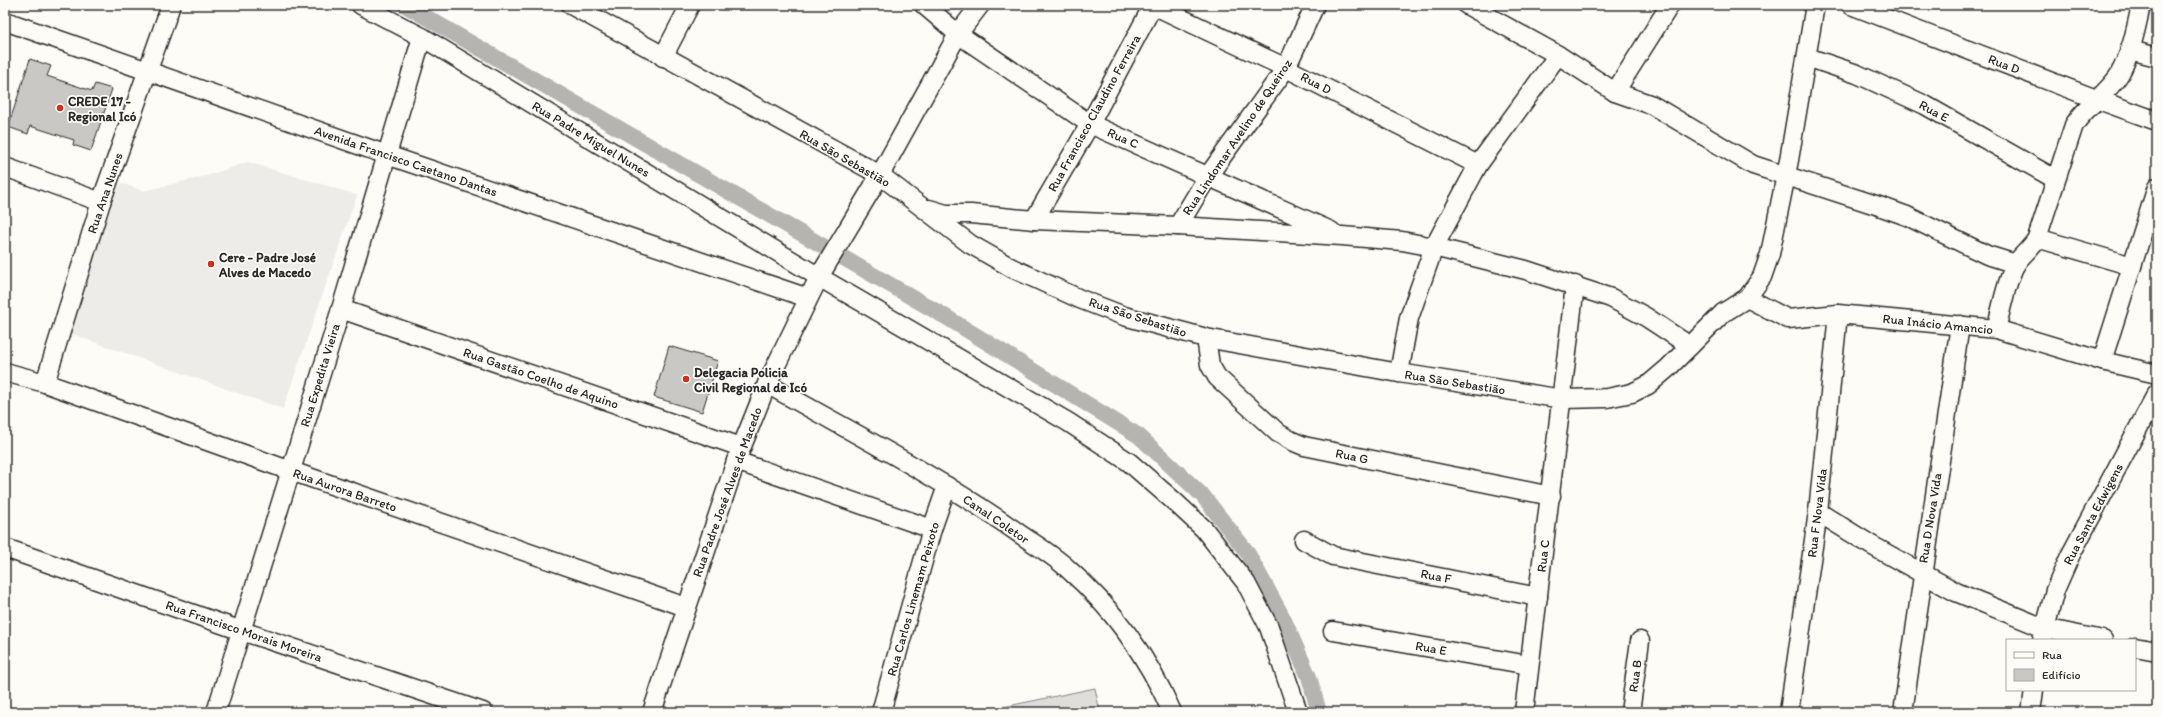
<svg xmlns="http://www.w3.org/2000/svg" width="2162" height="717" viewBox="0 0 2162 717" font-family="Itim,sans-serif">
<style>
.built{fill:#edece8}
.green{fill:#dfdeda;stroke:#858482}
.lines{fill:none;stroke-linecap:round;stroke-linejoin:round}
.canal{stroke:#b5b4b1;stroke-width:16}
.building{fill:#c9c8c4;stroke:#2b2b2b}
.minor-casing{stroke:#2b2b2b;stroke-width:21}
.minor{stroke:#fdfcf7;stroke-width:18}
.poi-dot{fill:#c8321e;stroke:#fdfcf7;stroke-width:1.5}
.labels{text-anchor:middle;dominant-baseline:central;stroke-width:3.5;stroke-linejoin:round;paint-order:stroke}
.street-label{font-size:13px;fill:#2b2b2b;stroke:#fdfcf7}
.poi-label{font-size:13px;font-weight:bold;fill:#2b2b2b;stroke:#fdfcf7;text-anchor:start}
</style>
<rect width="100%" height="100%" fill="#fdfcf7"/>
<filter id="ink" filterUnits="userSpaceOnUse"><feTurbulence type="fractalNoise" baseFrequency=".025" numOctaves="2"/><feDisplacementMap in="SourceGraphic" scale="8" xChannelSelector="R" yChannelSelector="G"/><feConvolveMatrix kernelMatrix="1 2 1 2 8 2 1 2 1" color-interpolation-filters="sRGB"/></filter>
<g filter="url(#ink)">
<polygon class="built" points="248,162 357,195 283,409 66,332 116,181 143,191 206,176"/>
<polygon class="green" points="1095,688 1100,712 979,712"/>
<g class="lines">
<polyline class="canal" points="405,5 946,317 1139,436 1203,496 1247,552 1283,618 1309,677 1319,712"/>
</g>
<g class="building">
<polygon points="30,59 51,66 47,76 92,91 95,84 112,89 91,151 73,145 74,140 30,126 28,134 8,127"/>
<polygon points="669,346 718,361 702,412 654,397"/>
</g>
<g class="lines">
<defs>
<g id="minor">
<polyline points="361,5 422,37 819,277 1068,422 1129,462 1175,502 1204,529 1246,583 1269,627 1298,712"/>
<polyline points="571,5 880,175 970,244 1012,268 1080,299 1124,316 1206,338 1399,373 1563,399 1607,398 1632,393 1648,385 1668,368 1723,313 1747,298 1788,319 1838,314 1996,329 2102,361 2157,374"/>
<polyline points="924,5 958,34 1090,124 1331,231"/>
<polyline points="1153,5 1286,68 1478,165"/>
<polyline points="1467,5 1558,55 1615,92 1652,105 1753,165 1882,207 1907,216 1987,255 2016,264"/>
<polyline points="1851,5 2096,99 2157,121"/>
<polyline points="5,21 387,155 808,298"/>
<polyline points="2130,50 2157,57"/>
<polyline points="663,57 690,5"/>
<polyline points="1807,57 1857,74 1925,105 2055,179"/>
<polyline points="1615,92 1670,5"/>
<polyline points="5,167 101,202"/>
<polyline points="929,209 946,214 971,214 1034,220 1178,226 1342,236 1402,241 1434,247 1526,270 1611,298 1646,317 1690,346"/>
<polyline points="1034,220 1090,124 1153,5"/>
<polyline points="1178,226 1208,176 1286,68 1315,5"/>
<polyline points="2037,238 2132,266"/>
<polyline points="1747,298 1762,277 1770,254 1789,160 1815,5"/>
<polyline points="341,309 741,447"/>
<path d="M1996,329C2002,308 2005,285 2015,265C2020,256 2031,249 2037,238L2074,125C2086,106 2107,94 2119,75C2131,54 2136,29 2141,5"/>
<polyline points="1206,338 1210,365 1217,377 1278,433 1292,441 1304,446 1551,496"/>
<polyline points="2102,361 2157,187"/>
<polyline points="5,372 45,383 291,471 686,607"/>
<polyline points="1399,373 1409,318 1434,247 1478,165 1558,55"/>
<polyline points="45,383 101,202 171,5"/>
<path d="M767,384C851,432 938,476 1017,532C1034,544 1053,555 1068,569C1113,608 1148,658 1172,712"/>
<polyline points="736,461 932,529"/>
<polyline points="1818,512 1871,545 1956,592 2044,628 2103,640"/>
<polyline points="1304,540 1333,556 1538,597"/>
<polyline points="5,548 242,631 483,712"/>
<polyline points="1333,631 1529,665"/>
<polyline points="2042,640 2055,590 2070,556 2157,393"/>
<polyline points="2135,647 2157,651"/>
<polyline points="216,712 341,309 422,37"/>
<polyline points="652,712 736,461 767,384 819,277 880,175 958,34 980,5"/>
<polyline points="881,712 932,529 947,486"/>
<polyline points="1524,712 1575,285"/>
<polyline points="1630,712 1640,641"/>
<polyline points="1789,712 1818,512 1838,314"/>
<polyline points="1903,712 1960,325"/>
<polyline points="2031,712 2034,690"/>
</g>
</defs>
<use href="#minor" class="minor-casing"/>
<use href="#minor" class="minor"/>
</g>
</g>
<g class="poi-dot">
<circle cx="60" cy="108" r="4"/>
<circle cx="211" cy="264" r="4"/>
<circle cx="686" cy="379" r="4"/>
</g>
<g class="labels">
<g class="street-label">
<text transform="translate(2004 64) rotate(21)">Rua D</text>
<text transform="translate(1316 83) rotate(27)">Rua D</text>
<text transform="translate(1934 111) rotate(28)">Rua E</text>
<text transform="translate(1094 113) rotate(-61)">Rua Francisco Claudino Ferreira</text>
<text transform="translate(1237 137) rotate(-56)">Rua Lindomar Avelino de Queiroz</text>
<text transform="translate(1123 138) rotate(24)">Rua C</text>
<text transform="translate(591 139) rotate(31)">Rua Padre Miguel Nunes</text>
<text transform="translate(845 158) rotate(30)">Rua São Sebastião</text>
<text transform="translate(406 161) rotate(19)">Avenida Francisco Caetano Dantas</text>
<text transform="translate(105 193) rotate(-71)">Rua Ana Nunes</text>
<text transform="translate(1138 317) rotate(18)">Rua São Sebastião</text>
<text transform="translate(1938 324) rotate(6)">Rua Inácio Amancio</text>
<text transform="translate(320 375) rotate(-73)">Rua Expedita Vieira</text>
<text transform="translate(541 378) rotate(19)">Rua Gastão Coelho de Aquino</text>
<text transform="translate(1455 382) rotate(9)">Rua São Sebastião</text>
<text transform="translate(1352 456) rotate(12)">Rua G</text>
<text transform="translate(345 490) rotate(19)">Rua Aurora Barreto</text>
<text transform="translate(727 492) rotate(-70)">Rua Padre José Alves de Macedo</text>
<text transform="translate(1817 513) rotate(-83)">Rua F Nova Vida</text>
<text transform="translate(2093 514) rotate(-62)">Rua Santa Edwigens</text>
<text transform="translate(1930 518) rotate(-81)">Rua D Nova Vida</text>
<text transform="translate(996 519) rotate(34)">Canal Coletor</text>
<text transform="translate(1543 556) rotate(-83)">Rua C</text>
<text transform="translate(1436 576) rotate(11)">Rua F</text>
<text transform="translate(913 599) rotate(-74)">Rua Carlos Linemam Peixoto</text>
<text transform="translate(244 631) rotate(19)">Rua Francisco Morais Moreira</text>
<text transform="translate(1431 648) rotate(10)">Rua E</text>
<text transform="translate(1635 676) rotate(-82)">Rua B</text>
</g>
<g class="poi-label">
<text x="68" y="101">CREDE 17 -<tspan x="68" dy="15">Regional Icó</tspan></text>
<text x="219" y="257">Cere - Padre José<tspan x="219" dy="15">Alves de Macedo</tspan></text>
<text x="694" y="372">Delegacia Policia<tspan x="694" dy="15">Civil Regional de Icó</tspan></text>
</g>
</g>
<rect width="2162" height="717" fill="none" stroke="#fdfcf7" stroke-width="20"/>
<rect x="10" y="10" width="2142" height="697" fill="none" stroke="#2b2b2b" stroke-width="1.5" filter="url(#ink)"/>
<rect x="2006" y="639" width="130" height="52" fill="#fdfcf7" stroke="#a9a8a5"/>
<rect x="2014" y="652" width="20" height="6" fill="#fdfcf7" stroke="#a9a8a5"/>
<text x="2042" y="659" font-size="12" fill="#2b2b2b">Rua</text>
<rect x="2014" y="669" width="20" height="12" fill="#c9c8c4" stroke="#a9a8a5"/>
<text x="2042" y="679" font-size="12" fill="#2b2b2b">Edifício</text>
</svg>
